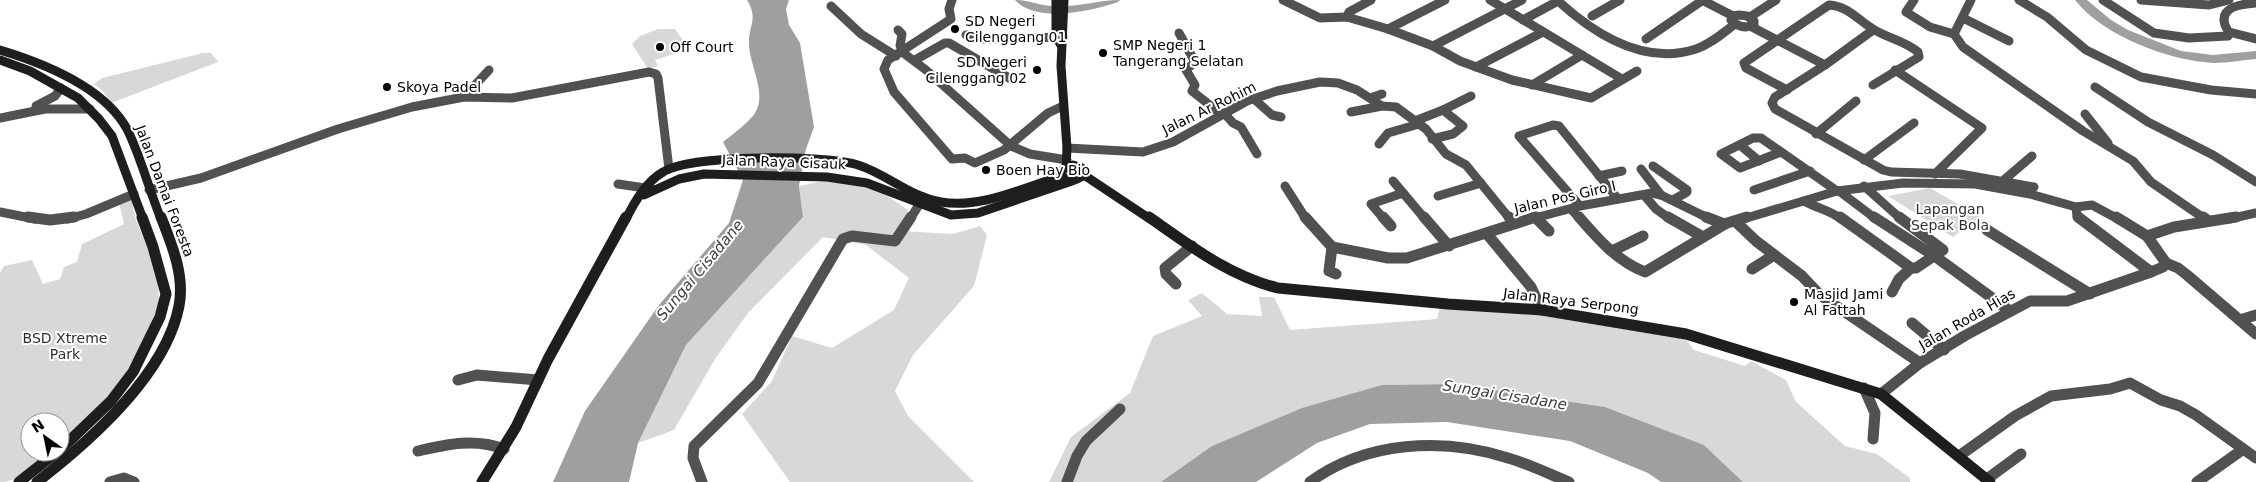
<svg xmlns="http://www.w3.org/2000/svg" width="2256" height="482" viewBox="0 0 2256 482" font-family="'DejaVu Sans',sans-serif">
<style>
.green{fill:#d8d8d8}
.water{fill:#9f9f9f}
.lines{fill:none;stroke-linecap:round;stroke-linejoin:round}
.river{fill:#9f9f9f;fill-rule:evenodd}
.street-far1{stroke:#515151;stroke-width:9}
.street{stroke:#515151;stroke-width:11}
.secondary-far1{stroke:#1e1e1e;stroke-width:9}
.secondary{stroke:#1e1e1e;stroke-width:11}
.poi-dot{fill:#000;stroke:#fff;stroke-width:2}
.labels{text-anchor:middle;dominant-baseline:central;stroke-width:4;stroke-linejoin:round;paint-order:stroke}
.poi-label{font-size:14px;fill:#000;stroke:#fff;text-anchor:start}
.street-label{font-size:14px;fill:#000;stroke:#fff}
.park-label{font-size:14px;fill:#2f2f2f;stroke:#fff}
.water-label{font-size:15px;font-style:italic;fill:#404040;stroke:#fff}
</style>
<rect width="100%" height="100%" fill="#fff"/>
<g class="green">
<polygon points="658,29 675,29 689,49 655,60 658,66 648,69 632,44 640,36"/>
<polygon points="203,53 211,53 218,62 111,103 103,91 94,84 102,78"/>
<polygon points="833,179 876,188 908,210 901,231 953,234 980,226 987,235 974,286 913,355 895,391 908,416 974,482 790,482 742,414 772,381 792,336 832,348 894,310 909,278 866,245 823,237 748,313 715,359 674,430 638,443 686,345 803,217 799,186"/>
<polygon points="1930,188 1980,217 1953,237 1888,196"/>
<path d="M131,198L136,220L158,274L159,303L147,334L126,372L98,412L60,445V422H30V452H53C38,465 20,482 0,482V273L4,266L32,260L43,284L60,279L64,267L77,262L82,244L124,224L119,202Z"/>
<polygon points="1202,293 1227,314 1262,316 1259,297 1274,297 1290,330 1437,319 1440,306 1528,310 1645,328 1686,340 1694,350 1745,366 1751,361 1786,380 1796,402 1845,446 1877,454 1910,478 1910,482 1743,482 1704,445 1605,407 1454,384 1382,385 1161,482 1049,482 1071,437 1130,393 1153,336 1202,316 1188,300"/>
</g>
<g class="water">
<path d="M747,0H789L786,9L789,25L800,43L814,127L806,149L799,186L803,217L686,345L638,443L629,482H553L585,411L659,305L729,223L743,180L723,142C733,134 744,126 753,116C769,96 750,68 749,45C748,25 759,20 747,0Z"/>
<polygon points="1454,384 1605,407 1704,445 1743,482 1661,482 1648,473 1570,441 1447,422 1370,424 1317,443 1256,482 1161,482 1212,446 1302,408 1382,385"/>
</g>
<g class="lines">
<g class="river">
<path d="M1015,0C1029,0 1040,6 1053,6C1076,8 1097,0 1120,0L1118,2C1092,11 1036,24 1015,0Z"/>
<path d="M2075,0H2087L2111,20L2128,30L2181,51L2213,55L2256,51V59C2242,60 2228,63 2214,63C2170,61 2103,36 2075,0Z"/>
</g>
<g class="street-far1">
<polyline points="952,0 949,9 951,19 888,60 884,69 894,92 952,159 965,158 975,163 1004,150 1048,113 1063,106"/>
<polyline points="1283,0 1320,18 1347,17 1388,29 1433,46 1460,61 1512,80 1591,98 1637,71"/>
<polyline points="1490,0 1622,79"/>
<path d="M1557,0C1594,34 1644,66 1696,49C1711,44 1723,33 1735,24"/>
<polyline points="1702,0 1733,16"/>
<polyline points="1914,0 1906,12 1930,27 1954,34"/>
<polyline points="1971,0 1954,34 1963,47 2083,131 2133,161 2151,182 2205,219"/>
<polyline points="2019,0 2047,17 2086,50 2141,77 2211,90 2256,94"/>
<path d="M2103,0L2154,33L2189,38L2228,36C2229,30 2227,30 2225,25C2219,6 2243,4 2256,3"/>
<polyline points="2141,0 2209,5 2229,0"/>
<polyline points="831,6 861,34 896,56"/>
<path d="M1739,15L1747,16L1754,21V25C1745,29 1738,27 1731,20L1733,16Z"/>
<polyline points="1592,16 1620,0"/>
<polyline points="1347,17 1349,12 1371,0"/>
<polyline points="1750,17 1776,0"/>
<polyline points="1963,18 2009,41"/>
<polyline points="1523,20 1558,1"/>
<polyline points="1752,27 1825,65"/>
<polyline points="1388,29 1445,0"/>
<polyline points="898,30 902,34 900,46 904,50"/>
<polyline points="1873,30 1825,65 1775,97 1772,103 1775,109 1883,170 1891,172 1960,174 2034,187"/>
<polyline points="2229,32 2256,39"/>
<polyline points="1179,33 1195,62 1186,70 1195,85 1192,91 1221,114"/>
<polyline points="966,35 983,39 1063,37"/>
<polyline points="1646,39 1703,0"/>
<polyline points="1433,46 1522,0"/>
<polyline points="902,52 926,70 1011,146 1030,154 1067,160"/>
<polyline points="915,60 945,43 949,43 1009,78"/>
<polyline points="1476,67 1543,32"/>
<polyline points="1895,70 1982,128 1935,174"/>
<polyline points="1532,85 1582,55"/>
<polyline points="2095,87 2148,122 2213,155 2256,182"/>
<path d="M1787,90L1746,68L1744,63L1829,5C1848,6 1858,20 1873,29C1887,38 1905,41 1918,52L1919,57L1873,85"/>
<polyline points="471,96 477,88 476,84 489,70"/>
<polyline points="1370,98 1382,94"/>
<polyline points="1254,99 1272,115 1281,117"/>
<polyline points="36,106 55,96 61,88"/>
<polyline points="1443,110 1471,96"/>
<polyline points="1351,112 1382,106"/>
<polyline points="1224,113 1233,123 1241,127 1257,154"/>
<polyline points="2085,114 2108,143"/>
<polyline points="0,118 45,109 90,109"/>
<polyline points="1415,121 1443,110 1463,126 1453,134 1432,139"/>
<polyline points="1816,134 1856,101"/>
<polyline points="1379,144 1388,133 1419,124"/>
<polyline points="1740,145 1759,161"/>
<polyline points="1067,148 1143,152 1173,142 1247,101 1277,91 1320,82 1338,83 1357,90 1382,106 1396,107 1426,129 1446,154 1466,165 1510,219"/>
<polyline points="1781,152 1740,168 1721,154 1753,138 1761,138 1837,191"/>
<polyline points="1864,160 1914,123"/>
<polyline points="1653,166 1687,190 1687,192 1673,200"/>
<polyline points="1641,169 1661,195"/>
<polyline points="1599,176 1622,171"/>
<polyline points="2004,180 2032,156"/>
<polyline points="1393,181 1425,219"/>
<polyline points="618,184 652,189"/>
<polyline points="1285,186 1306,219"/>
<polyline points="1864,186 1901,219"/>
<polyline points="149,190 201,178 338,129 412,107 464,97 512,98 649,72 656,74 658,78 669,169"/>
<polyline points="1754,190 1810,171"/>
<polyline points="1839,191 1876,219"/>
<polyline points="1644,195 1656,209 1670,219"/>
<polyline points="1438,196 1481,183"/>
<path d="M1804,201C1816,208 1830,210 1841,219"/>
<polyline points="1580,206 1519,136 1553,125 1559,126 1618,199"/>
<polyline points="2076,207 2077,216 2080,219"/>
<polyline points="1571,209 1580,219"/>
<polyline points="0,212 35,219"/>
<polyline points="1535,217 1537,219"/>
<polyline points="68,219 86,214 134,194"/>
<polyline points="910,219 924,197"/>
<polyline points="1384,219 1371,204 1403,193"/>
<polyline points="1531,219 1580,206 1652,193 1661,195 1710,219"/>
<polyline points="1743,219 1837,191 1903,183 1975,184 2030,194 2076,207 2092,205 2118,219"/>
<polyline points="2229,219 2256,213"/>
</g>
<g class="street">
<polyline points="28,217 50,220 74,217"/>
<polyline points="1305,217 1332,247"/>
<polyline points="1383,217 1391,226"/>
<polyline points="1424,217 1449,246"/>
<polyline points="1509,217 1514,223"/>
<polyline points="1535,217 1549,231"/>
<path d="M1579,217C1598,239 1617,261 1645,272L1725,224"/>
<polyline points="1668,217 1703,237"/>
<polyline points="1706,217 1724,224 1747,217"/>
<polyline points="1840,217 1911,268 1916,268 1943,250 1899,217"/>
<polyline points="1874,217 1936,257 2010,311"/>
<polyline points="2078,217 2151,272"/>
<polyline points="2116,217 2147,236 2166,263"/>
<polyline points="2203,217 2207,220"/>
<polyline points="1736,222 1756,241 1802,276 1820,295 1920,363"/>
<polyline points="1987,230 2090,294"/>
<polyline points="1487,234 1531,287 1542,310"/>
<polyline points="2147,236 2174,227 2236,217"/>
<polyline points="1612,251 1643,236"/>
<polyline points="2166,263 2178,268 2187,275 2256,334"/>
<polyline points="1752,269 1774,255"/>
<polyline points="1336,274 1329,271 1332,247 1388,258 1407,258 1536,217"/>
<polyline points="1176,284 1166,274 1165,268 1192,246"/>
<polyline points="1892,292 1899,279 1911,268"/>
<polyline points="2240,320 2256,315"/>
<polyline points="1912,323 1944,350"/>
<polyline points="458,380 477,375 538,380"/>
<polyline points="1864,388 1875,413 1873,439"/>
<polyline points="1881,394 1920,363 1966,335 2030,301 2067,301 2151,272 2163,267 2166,263"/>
<path d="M418,451C448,444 475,438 504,449"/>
<polyline points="1959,456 2015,416 2051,396 2110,389 2130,383 2161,400 2180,406 2196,415 2256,458"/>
<polyline points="1987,479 2021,454"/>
<polyline points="110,482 124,478 134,482"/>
<polyline points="702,482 693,458 694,446 758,383 843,239 852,236 895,241 911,217"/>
<polyline points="1067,482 1077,456 1086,441 1120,409"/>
<path d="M1310,482C1366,441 1443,437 1508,458C1529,464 1549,474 1569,482"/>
<polyline points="2197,482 2242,450"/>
</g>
<g class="secondary-far1">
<polyline points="1056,0 1056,37 1061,45"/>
<polyline points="1064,0 1061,66 1067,148 1066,167"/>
<path d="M0,50C43,63 104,87 127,129C141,157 149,190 161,219"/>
<polyline points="0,60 30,71 78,98 99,119 112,136 143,219"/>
<path d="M1073,165L1082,168L1084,175C1075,181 1071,183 1062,176V170Z"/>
<polyline points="1084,175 1150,219"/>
<polyline points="644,195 679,179 704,174 827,177 867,183 951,215 978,213 1072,181"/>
<path d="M626,219C635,201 646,182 663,172C692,154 825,155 858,165C887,174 910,197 941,202C982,209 1024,187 1062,176"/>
</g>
<g class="secondary">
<path d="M1149,217C1189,245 1229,276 1278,288L1448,304L1542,310L1686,334L1881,394L1990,482"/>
<polyline points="60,450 111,401 133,372 160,317 166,294 153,247 142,217"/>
<polyline points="19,482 57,452"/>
<path d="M37,482C89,442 166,374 179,306C185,276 172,245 161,217"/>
<polyline points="482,482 516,427 548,359 626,217"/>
</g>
</g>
<g class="poi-dot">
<circle cx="955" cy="29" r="5"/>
<circle cx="660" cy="47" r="5"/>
<circle cx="1103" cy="53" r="5"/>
<circle cx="1037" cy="70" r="5"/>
<circle cx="387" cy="87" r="5"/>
<circle cx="986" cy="170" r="5"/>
<circle cx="1794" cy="302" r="5"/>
</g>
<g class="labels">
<g class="poi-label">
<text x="965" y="21">SD Negeri<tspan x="965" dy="16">Cilenggang 01</tspan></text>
<text x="1113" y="45">SMP Negeri 1<tspan x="1113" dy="16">Tangerang Selatan</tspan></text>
<text x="670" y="47">Off Court</text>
<text x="1027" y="62" text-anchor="end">SD Negeri<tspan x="1027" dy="16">Cilenggang 02</tspan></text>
<text x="397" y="87">Skoya Padel</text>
<text x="996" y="170">Boen Hay Bio</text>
<text x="1804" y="294">Masjid Jami<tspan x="1804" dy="16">Al Fattah</tspan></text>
</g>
<g class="street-label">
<text transform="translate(1209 108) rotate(-26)">Jalan Ar Rohim</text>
<text transform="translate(784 162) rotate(2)">Jalan Raya Cisauk</text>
<text transform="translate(165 191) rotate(69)">Jalan Damai Foresta</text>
<text transform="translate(1565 197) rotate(-13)">Jalan Pos Giro I</text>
<text transform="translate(1571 301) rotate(7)">Jalan Raya Serpong</text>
<text transform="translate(1967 319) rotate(-30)">Jalan Roda Hias</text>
</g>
<g class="park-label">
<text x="1950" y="209">Lapangan<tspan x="1950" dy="16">Sepak Bola</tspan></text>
<text x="65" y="338">BSD Xtreme<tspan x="65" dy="16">Park</tspan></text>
</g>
<g class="water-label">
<text transform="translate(700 270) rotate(-50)">Sungai Cisadane</text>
<text transform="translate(1505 395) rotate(9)">Sungai Cisadane</text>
</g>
</g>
<g transform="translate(45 437) rotate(327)"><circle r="24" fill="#ffffff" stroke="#999999"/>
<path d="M0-4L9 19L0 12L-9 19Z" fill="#000000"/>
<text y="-8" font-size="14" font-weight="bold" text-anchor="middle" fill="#000000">N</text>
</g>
</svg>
